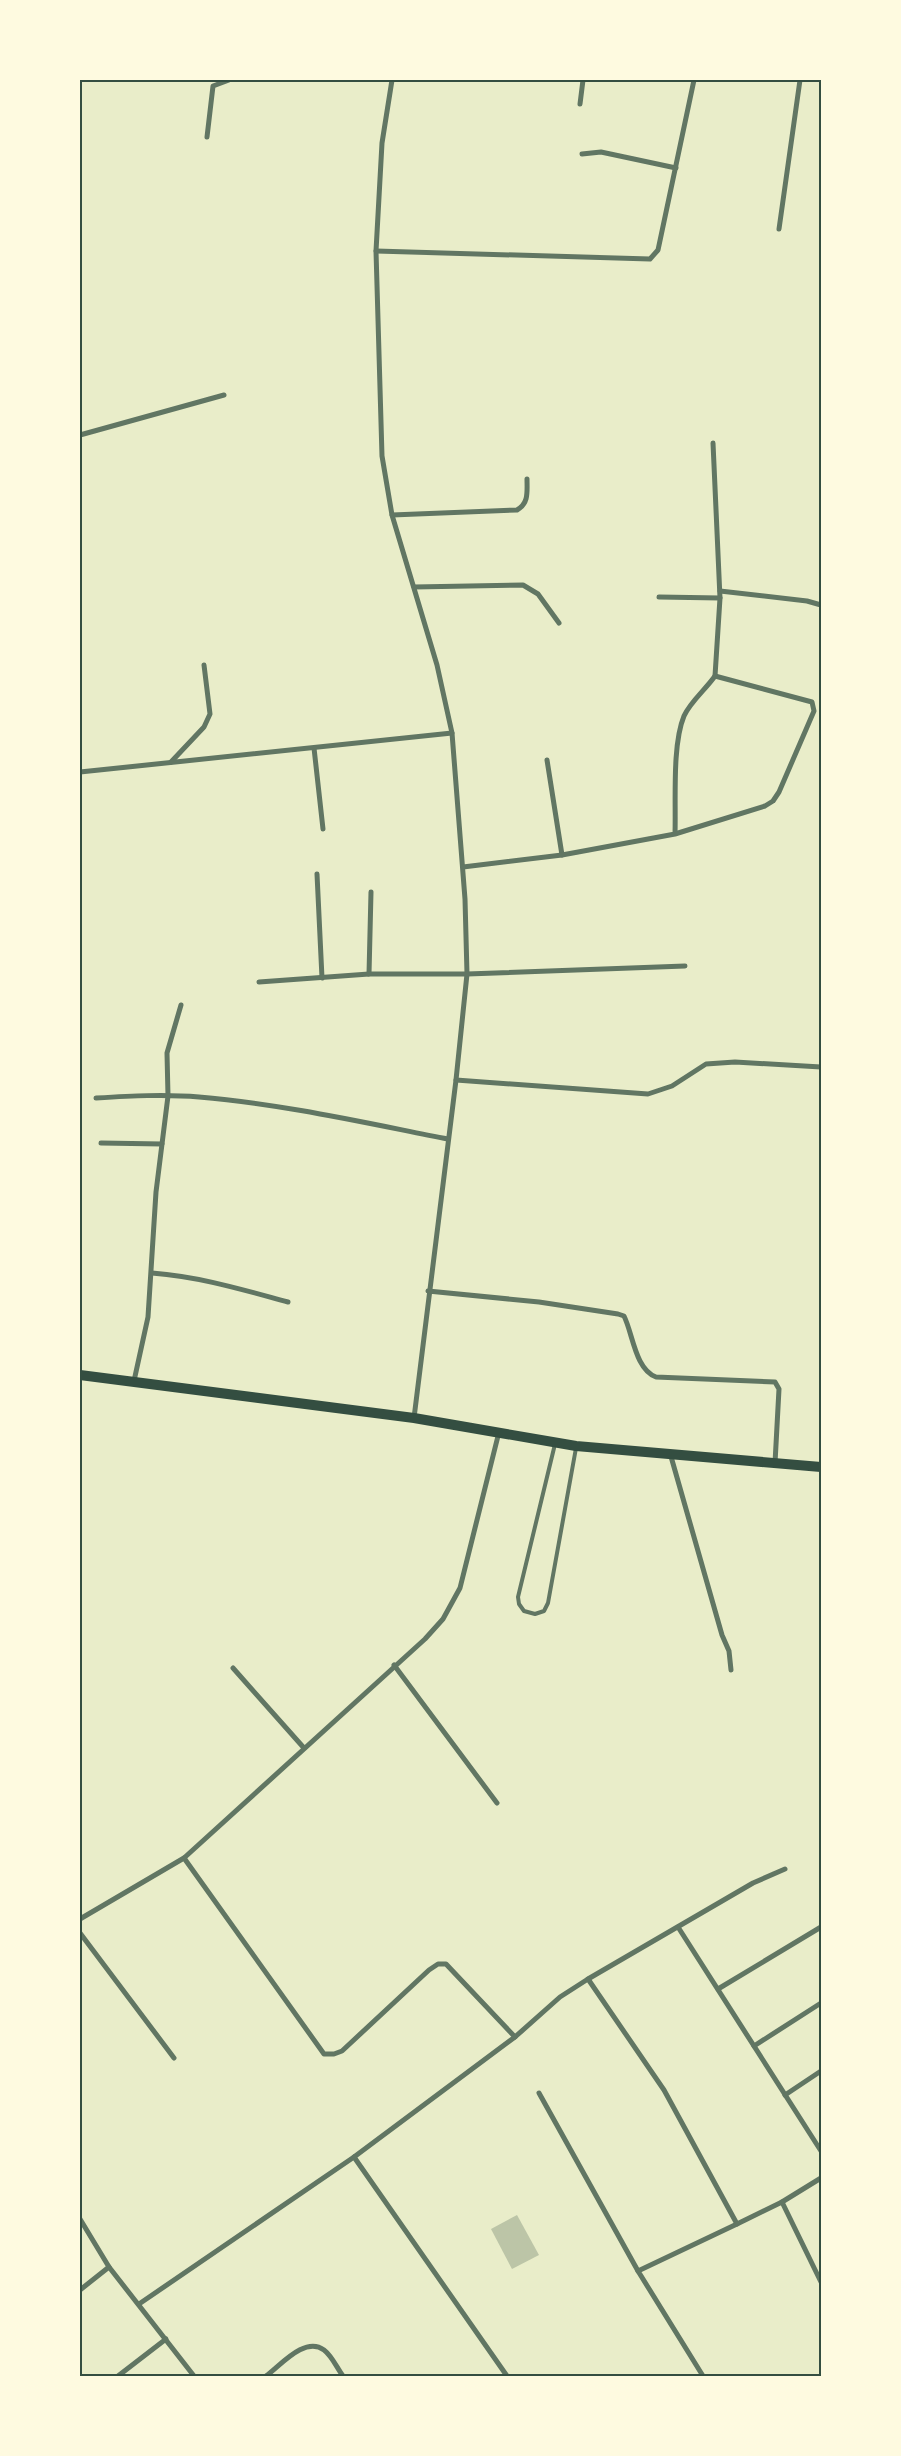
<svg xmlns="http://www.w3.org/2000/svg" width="901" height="2456" viewBox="0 0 901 2456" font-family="'Exo 2',sans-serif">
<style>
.building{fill:#bcc5a7}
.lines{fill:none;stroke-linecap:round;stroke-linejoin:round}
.service{stroke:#617663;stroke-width:4}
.minor{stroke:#617663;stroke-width:5}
.secondary{stroke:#344e41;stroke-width:10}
.neatline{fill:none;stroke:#344e41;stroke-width:2}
</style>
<rect width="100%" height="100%" fill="#e9edc9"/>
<polygon class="building" points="517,2215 539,2255 512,2269 491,2229"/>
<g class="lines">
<polyline class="service" points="555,1444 518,1597 519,1604 524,1611 535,1614 544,1611 548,1603 576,1448"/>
<g class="minor">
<polyline points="392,80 382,143 376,251 382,456 392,515 437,665 452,733 465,899 467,974 456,1080 414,1418"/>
<polyline points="580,104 583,80"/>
<polyline points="207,137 213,86 229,80"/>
<polyline points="582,154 601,152 676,168"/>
<polyline points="779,229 800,80"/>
<polyline points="376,251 650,259 658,250 694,80"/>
<polyline points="80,435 224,395"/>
<polyline points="713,443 720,598 715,676"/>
<path d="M392,515L517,510C529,503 527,492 527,479"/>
<polyline points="414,587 523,585 538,594 559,623"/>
<polyline points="720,591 807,601 821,605"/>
<polyline points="659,597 720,598"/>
<polyline points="314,748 323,829"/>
<polyline points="547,760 562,855"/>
<polyline points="171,762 204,727 210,714 204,665"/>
<polyline points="80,772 452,733"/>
<path d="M463,867L562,855L675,834L765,806L773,801L779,792L814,711L812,702L715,676C706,689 690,702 684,716C672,745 676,801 675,834"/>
<polyline points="317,874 322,978"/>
<polyline points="369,974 371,892"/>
<polyline points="259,982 369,974 467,974 685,966"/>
<polyline points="456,1080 648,1094 672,1086 706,1064 735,1062 821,1067"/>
<path d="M96,1098C130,1096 165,1094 199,1097C283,1104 366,1123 448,1139"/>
<polyline points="101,1143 162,1144"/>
<path d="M152,1273C201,1277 240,1289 288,1302"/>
<path d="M428,1291L539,1302L618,1314L624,1316C633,1334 635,1369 656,1377L775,1382L779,1389L775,1463"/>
<polyline points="134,1381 148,1317 156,1192 168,1096 167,1053 181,1005"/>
<polyline points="670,1453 722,1635 729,1651 731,1670"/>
<polyline points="394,1665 497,1803"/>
<polyline points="233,1668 304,1748"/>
<polyline points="184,1858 324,2054 334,2054 342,2051 429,1970 438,1964 446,1964 515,2037"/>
<polyline points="80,1919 184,1858 425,1639 443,1619 460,1588 499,1432"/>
<polyline points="678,1927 821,2151"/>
<polyline points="80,1933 174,2058"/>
<polyline points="588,1979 753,1883 785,1869"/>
<polyline points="718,1989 821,1927"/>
<polyline points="754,2046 821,2003"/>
<polyline points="539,2093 638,2271"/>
<polyline points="785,2095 821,2071"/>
<polyline points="354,2157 507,2376"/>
<polyline points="782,2202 821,2178"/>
<polyline points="80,2219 109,2267 194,2376"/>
<polyline points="80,2290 109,2267"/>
<polyline points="139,2304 354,2157 515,2037 560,1997 588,1979 664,2090 737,2224 782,2202 821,2282"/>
<polyline points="118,2376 166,2339"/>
<path d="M266,2376C281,2365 305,2336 324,2350C332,2356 337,2368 343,2376"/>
<polyline points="703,2376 638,2271 737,2224"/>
</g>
<polyline class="secondary" points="80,1375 414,1418 576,1446 821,1467"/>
</g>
<rect width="901" height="2456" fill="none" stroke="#fefae0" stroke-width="162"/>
<rect x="81" y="81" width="739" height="2294" class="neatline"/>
</svg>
